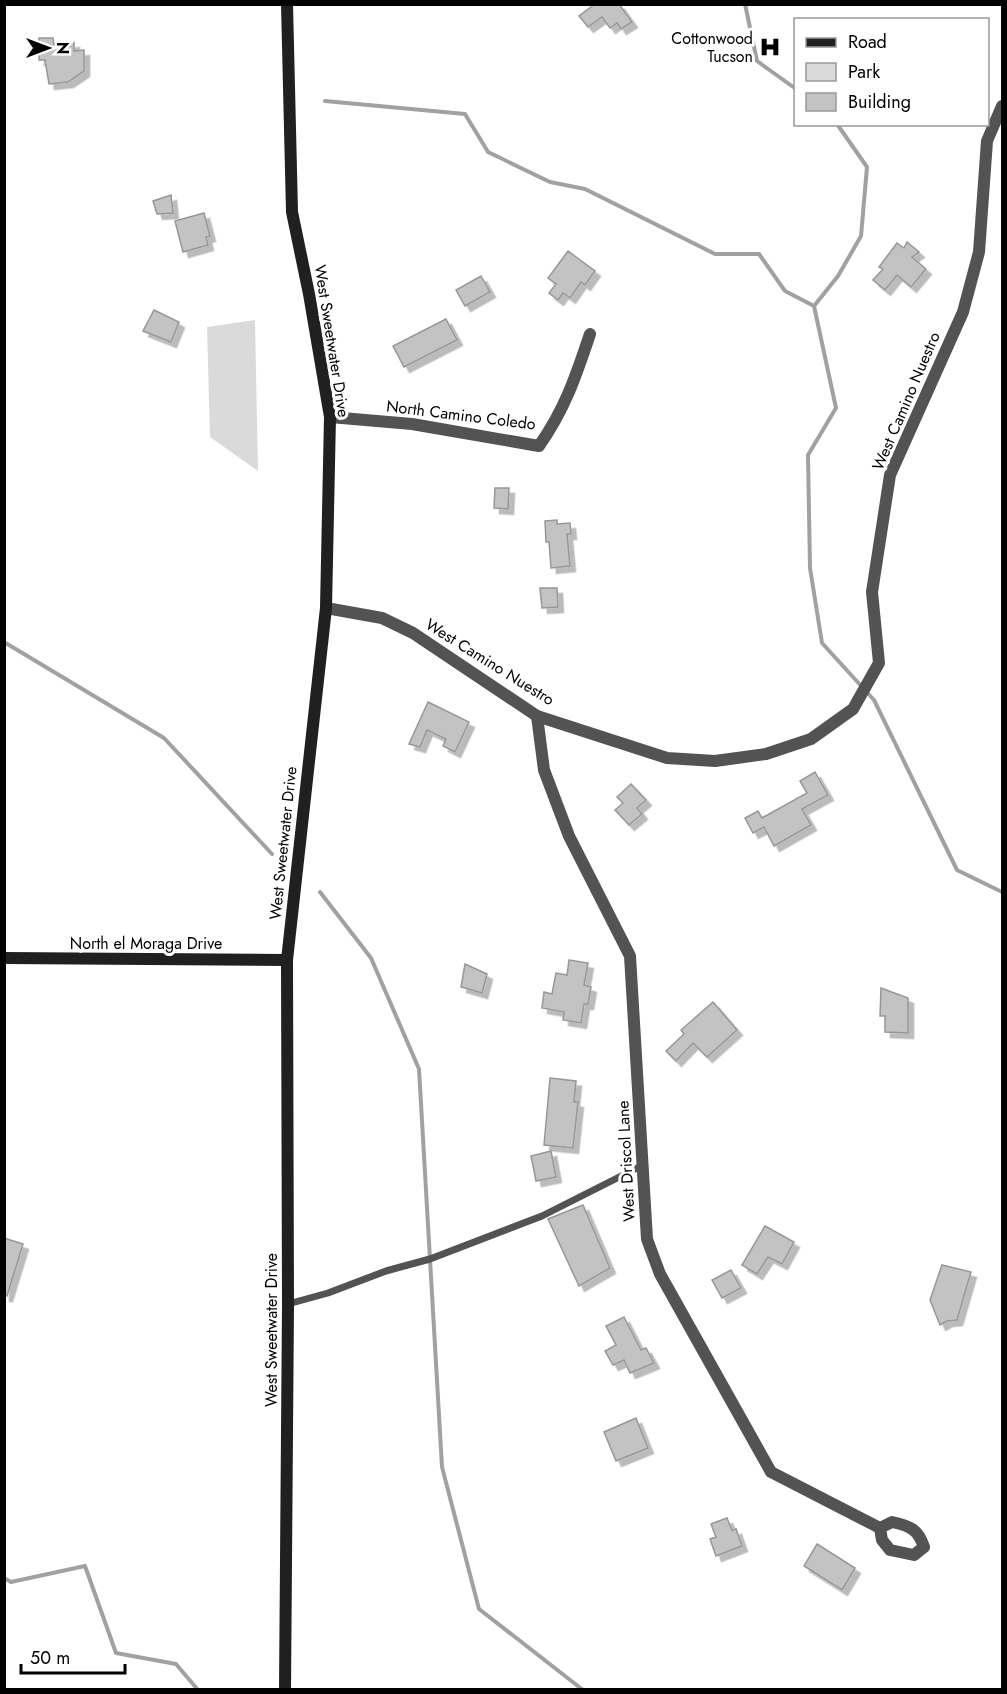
<svg xmlns="http://www.w3.org/2000/svg" width="1007" height="1694" viewBox="0 0 1007 1694" font-family="Jost,sans-serif">
<style>
.green{fill:#dadada}
.lines{fill:none;stroke-linecap:round;stroke-linejoin:round}
.stream{stroke:#a1a1a1;stroke-width:4}
.building{fill:#c3c3c3;stroke:#979797;stroke-width:1.5;filter:url(#shadow)}
.lane{stroke:#535353;stroke-width:7}
.street{stroke:#535353;stroke-width:12}
.secondary{stroke:#202020;stroke-width:12}
.labels{text-anchor:middle;dominant-baseline:central;stroke-width:6;stroke-linejoin:round;paint-order:stroke}
.poi-label{font-size:16px;fill:#000;stroke:#fff;text-anchor:end}
.street-label{font-size:16px;fill:#000;stroke:#fff}
</style>
<defs>
<filter id="shadow"><feDropShadow dx="5.5" dy="5.5" stdDeviation="0" flood-color="#0004"/></filter>
</defs>
<rect width="100%" height="100%" fill="#fff"/>
<polygon class="green" points="255,320 258,471 210,437 207,327"/>
<g class="lines">
<g class="stream">
<polyline points="745,4 757,61 796,89"/>
<polyline points="325,101 465,114 488,152 550,182 585,189 715,254 759,254 785,291 814,306 836,408 808,455 810,568 822,643 874,700 957,870 1002,892"/>
<polyline points="814,306 838,276 861,236 867,167 837,124"/>
<polyline points="4,642 164,738 272,854"/>
<polyline points="320,892 371,958 419,1069 442,1467 479,1609 583,1690"/>
<polyline points="4,1578 11,1582 85,1566 116,1653 176,1664 198,1690"/>
</g>
</g>
<g class="building">
<polygon points="595,4 619,4 632,22 621,29 617,23 610,28 602,17 588,27 579,16"/>
<polygon points="39,38 53,38 54,44 74,42 74,51 84,50 84,71 68,82 49,84 45,60 39,60"/>
<polygon points="171,195 173,213 157,214 153,201"/>
<polygon points="204,213 210,236 206,237 208,245 183,252 175,221"/>
<polygon points="907,242 919,252 912,257 926,269 911,287 897,275 885,290 873,280 883,269 879,267 897,243 904,248"/>
<polygon points="568,251 595,271 585,285 581,282 570,298 563,293 558,300 549,293 556,284 548,278"/>
<polygon points="481,276 490,292 465,306 456,290"/>
<polygon points="154,310 179,322 171,342 143,331"/>
<polygon points="446,319 457,340 404,367 393,346"/>
<polygon points="495,488 509,488 508,509 494,508"/>
<polygon points="557,520 557,524 570,523 571,534 567,534 570,566 551,568 549,542 546,542 545,521"/>
<polygon points="540,588 557,588 558,607 542,608"/>
<polygon points="428,702 469,722 455,752 443,746 446,739 427,730 420,747 409,744"/>
<polygon points="815,772 828,795 802,809 811,825 774,846 764,827 753,833 745,818 758,811 762,818 807,793 800,781"/>
<polygon points="631,784 646,800 637,808 642,814 629,825 615,810 623,803 617,797"/>
<polygon points="569,960 588,963 584,985 591,987 588,1004 584,1004 581,1023 563,1020 564,1012 542,1008 544,992 552,994 556,973 567,975"/>
<polygon points="465,964 487,974 482,993 461,987"/>
<polygon points="881,988 908,998 908,1033 885,1032 885,1016 880,1016"/>
<polygon points="713,1002 737,1030 707,1057 693,1043 676,1061 666,1051 684,1034 681,1030"/>
<polygon points="550,1078 576,1081 574,1102 578,1102 573,1148 544,1145"/>
<polygon points="551,1151 556,1177 536,1181 531,1156"/>
<polygon points="583,1205 610,1268 579,1286 548,1219"/>
<polygon points="765,1226 794,1242 782,1264 768,1257 757,1274 742,1265"/>
<polygon points="4,1238 23,1244 7,1296 4,1296"/>
<polygon points="942,1265 971,1272 957,1320 947,1321 940,1325 930,1300"/>
<polygon points="731,1270 741,1288 722,1298 712,1280"/>
<polygon points="624,1317 641,1350 646,1348 654,1363 630,1373 624,1360 613,1365 605,1351 616,1345 606,1326"/>
<polygon points="636,1418 648,1448 616,1461 604,1432"/>
<polygon points="727,1518 732,1530 736,1529 742,1546 716,1556 710,1539 716,1537 711,1524"/>
<polygon points="817,1544 855,1568 842,1590 804,1566"/>
</g>
<g class="lines">
<polyline class="lane" points="288,1304 328,1293 386,1271 430,1259 542,1216 643,1165"/>
<g class="street">
<path d="M330,417L412,424L539,446C565,409 576,376 590,334"/>
<polyline points="326,608 382,618 413,633 537,716 667,758 715,761 766,754 811,739 853,709 879,663 872,592 890,475 963,312 979,252 987,141 1002,106"/>
<polyline points="537,716 544,770 569,836 630,956 647,1239 660,1274 771,1472 880,1528"/>
<path d="M892,1522C910,1526 918,1529 924,1547L914,1555L890,1550L882,1540L880,1528Z"/>
</g>
<g class="secondary">
<polyline points="4,958 287,960"/>
<polyline points="285,1690 288,1304 287,960 326,608 330,417 309,294 292,212 287,4"/>
</g>
</g>
<defs>
<symbol id="hospital-bare" viewBox="-9 -9 18 18"><path d="M-5-5h3v3.5h4V-5h3V5h-3V1.5h-4V5h-3Z" fill="#000" stroke="#fff" stroke-width="2.5" paint-order="stroke"/></symbol>
</defs>
<g fill-rule="evenodd">
<use href="#hospital-bare" x="755" y="32" width="30" height="30"/>
</g>
<g class="labels">
<g class="poi-label">
<text x="753" y="38">Cottonwood<tspan x="753" dy="18">Tucson</tspan></text>
</g>
<g class="street-label">
<text transform="translate(332 341) rotate(81)">West Sweetwater Drive</text>
<text transform="translate(906 401) rotate(-67)">West Camino Nuestro</text>
<text transform="translate(461 415) rotate(7)">North Camino Coledo</text>
<text transform="translate(490 662) rotate(32)">West Camino Nuestro</text>
<text transform="translate(283 843) rotate(-84)">West Sweetwater Drive</text>
<text x="146" y="943">North el Moraga Drive</text>
<text transform="translate(626 1161) rotate(-93)">West Driscol Lane</text>
<text transform="translate(271 1330) rotate(-90)">West Sweetwater Drive</text>
</g>
</g>
<rect width="1007" height="1694" fill="none" stroke="#000000" stroke-width="12"/>
<rect x="794" y="18" width="195" height="108" fill="#ffffff" stroke="#999999" stroke-width="1.5"/>
<rect x="806" y="38" width="30" height="9" fill="#202020" stroke="#999999" stroke-width="1.5"/>
<text x="848" y="48" font-size="18" fill="#000000">Road</text>
<rect x="806" y="63" width="30" height="18" fill="#dadada" stroke="#999999" stroke-width="1.5"/>
<text x="848" y="78" font-size="18" fill="#000000">Park</text>
<rect x="806" y="93" width="30" height="18" fill="#c3c3c3" stroke="#999999" stroke-width="1.5"/>
<text x="848" y="108" font-size="18" fill="#000000">Building</text>
<g transform="translate(48 48) rotate(90)" stroke="#ffffff" stroke-width="4.5" paint-order="stroke">
<path d="M0-4.5L10 22L0 15L-10 22Z" fill="#000000"/>
<text y="-9" font-size="16" font-weight="bold" text-anchor="middle" fill="#000000">N</text>
</g>
<path d="M21 1664v9h104v-9" fill="none" stroke="#000000" stroke-width="3"/>
<text x="30" y="1664" font-size="18" fill="#000000" stroke="#ffffff" stroke-width="4.5" paint-order="stroke">50 m</text>
</svg>
